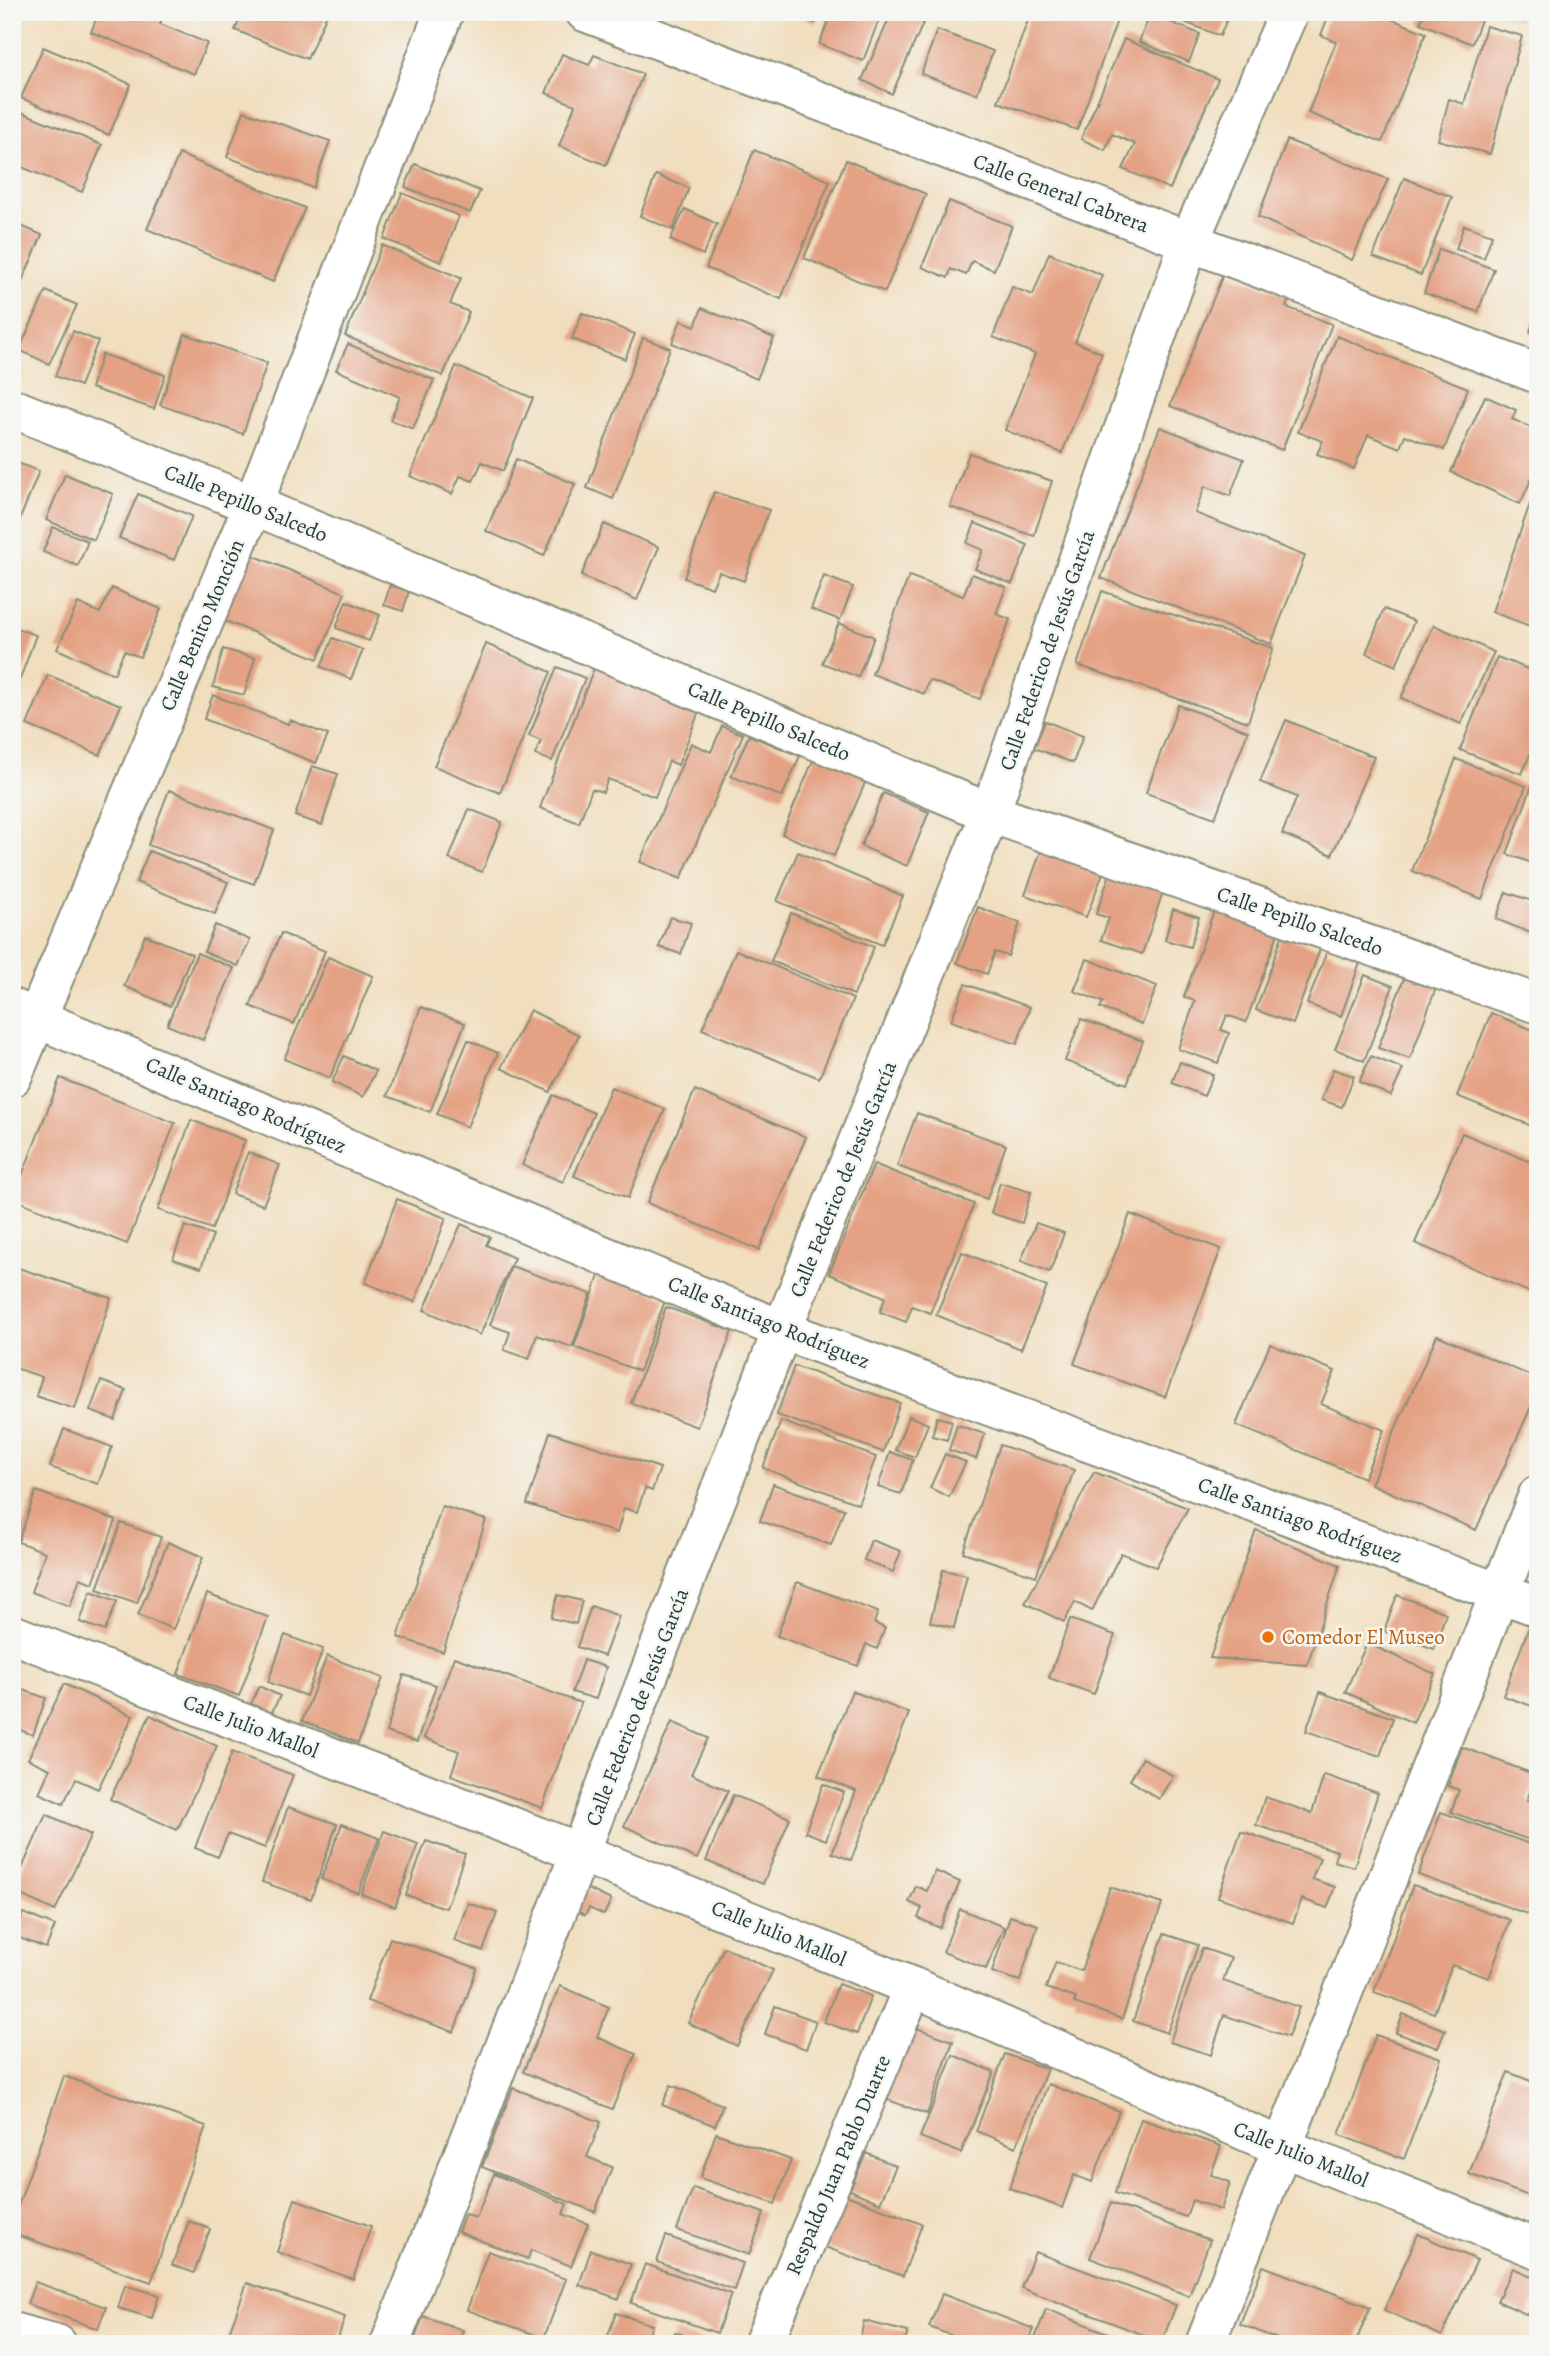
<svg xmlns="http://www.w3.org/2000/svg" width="1550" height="2356" viewBox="0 0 1550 2356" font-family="Alegreya,serif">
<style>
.building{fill:#e4a183}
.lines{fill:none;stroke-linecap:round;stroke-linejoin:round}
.minor-casing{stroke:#888e79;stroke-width:42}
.minor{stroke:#fff;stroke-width:38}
.food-dot{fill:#e8710a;stroke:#f6f6f2;stroke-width:2.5}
.labels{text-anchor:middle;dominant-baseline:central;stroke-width:5;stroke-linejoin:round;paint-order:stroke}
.street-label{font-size:21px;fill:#1f3d34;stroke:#f6f6f2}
.food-label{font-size:21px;fill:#c56008;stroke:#f6f6f2;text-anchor:start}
</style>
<rect width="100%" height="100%" fill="#f6f6f2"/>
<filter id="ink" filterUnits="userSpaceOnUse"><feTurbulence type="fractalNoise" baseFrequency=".0143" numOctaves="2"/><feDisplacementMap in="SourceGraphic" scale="14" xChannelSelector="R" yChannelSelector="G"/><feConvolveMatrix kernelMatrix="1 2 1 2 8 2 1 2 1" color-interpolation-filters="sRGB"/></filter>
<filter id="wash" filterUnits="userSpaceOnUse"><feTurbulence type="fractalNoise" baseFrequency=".00686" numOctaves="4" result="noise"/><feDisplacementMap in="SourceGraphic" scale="28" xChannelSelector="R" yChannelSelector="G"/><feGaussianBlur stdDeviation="1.57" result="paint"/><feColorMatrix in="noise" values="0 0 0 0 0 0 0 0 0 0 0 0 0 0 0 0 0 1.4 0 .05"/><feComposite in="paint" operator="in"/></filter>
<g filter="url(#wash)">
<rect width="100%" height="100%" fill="#f1debe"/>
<g id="blocks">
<g class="building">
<polygon points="99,12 165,12 160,24 207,43 194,74 91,32"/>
<polygon points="243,12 328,12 307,59 235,30"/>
<polygon points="790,12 820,12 815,23"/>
<polygon points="832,12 882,12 863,61 819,44"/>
<polygon points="892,12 928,12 892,94 862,80"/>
<polygon points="1031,12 1120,12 1077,130 998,102"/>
<polygon points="1159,12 1230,12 1220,36"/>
<polygon points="1330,12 1374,12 1426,33 1382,142 1308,113 1336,42 1321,35"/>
<polygon points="1425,12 1484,12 1472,44 1420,23"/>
<polygon points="1500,12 1521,12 1518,20"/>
<polygon points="1150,14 1200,34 1189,62 1139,42"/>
<polygon points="1486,26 1522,36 1490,154 1438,140 1449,99 1464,104"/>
<polygon points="937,30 993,51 977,94 921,74"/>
<polygon points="1124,39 1218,79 1170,189 1123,169 1135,144 1112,134 1105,150 1081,139"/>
<polygon points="43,47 131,84 109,135 21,98"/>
<polygon points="562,54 589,65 594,55 643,74 606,165 559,146 575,105 546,93"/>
<polygon points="19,111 102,145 82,192 12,163 12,126"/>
<polygon points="244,111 330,141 313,188 227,157"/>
<polygon points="1287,140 1388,179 1352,260 1258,217"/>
<polygon points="754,150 830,181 781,299 706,268"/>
<polygon points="179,154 305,208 273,282 147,229"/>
<polygon points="846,160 926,194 885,292 804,258"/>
<polygon points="415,164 480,191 470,213 405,187"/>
<polygon points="656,175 689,188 673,230 640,216"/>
<polygon points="1404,178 1452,197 1421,275 1373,257"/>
<polygon points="402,193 459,216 441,262 384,239"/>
<polygon points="949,201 1012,226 994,270 972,261 966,275 951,269 948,278 922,267"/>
<polygon points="685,209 717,224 703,255 670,240"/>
<polygon points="12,222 42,235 19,289 12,286"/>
<polygon points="1464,225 1492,235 1484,258 1456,249"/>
<polygon points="382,245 461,278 450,304 469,312 443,376 345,336"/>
<polygon points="1439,249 1494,269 1478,312 1424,293"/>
<polygon points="1049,253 1102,275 1075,342 1102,353 1062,453 1005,430 1035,354 993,337 1012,287 1033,295"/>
<polygon points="1224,272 1290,297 1286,307 1332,324 1282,450 1170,406"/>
<polygon points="46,291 77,305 49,364 19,350"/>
<polygon points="702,308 774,338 757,379 672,343 681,320 695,326"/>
<polygon points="1537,311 1538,311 1538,335 1530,332"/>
<polygon points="12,312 20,315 12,334"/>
<polygon points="582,313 635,334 625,359 572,339"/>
<polygon points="73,331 98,341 80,386 55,376"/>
<polygon points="185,334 267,363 243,434 160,405"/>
<polygon points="1337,336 1468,388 1444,450 1405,435 1400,448 1368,435 1354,469 1317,454 1323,441 1298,432"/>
<polygon points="643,338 670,348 613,499 587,488"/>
<polygon points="348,344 434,380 413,429 390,420 400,397 336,370"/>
<polygon points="102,354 165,375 154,409 91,388"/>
<polygon points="456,366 533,398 503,471 482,462 473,481 460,476 452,494 410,476"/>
<polygon points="1485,396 1516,410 1512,419 1538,431 1538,465 1520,504 1451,472"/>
<polygon points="1160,427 1244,459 1230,496 1205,486 1195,513 1305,556 1271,644 1101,578"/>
<polygon points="969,453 1052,481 1034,536 950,507"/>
<polygon points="516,459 575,484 544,556 486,531"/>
<polygon points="12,461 39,471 18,524 12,522"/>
<polygon points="65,474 113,494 94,540 46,520"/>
<polygon points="1537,484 1538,484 1538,629 1492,612"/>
<polygon points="714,492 769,510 744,581 719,572 712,588 684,578"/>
<polygon points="138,494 192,516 174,560 119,538"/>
<polygon points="975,523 1028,545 1012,584 975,569 983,550 967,543"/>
<polygon points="604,524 659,547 637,600 581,576"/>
<polygon points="53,527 88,541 78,566 43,552"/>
<polygon points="250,554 345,593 318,659 223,620"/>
<polygon points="972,574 1006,587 996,614 1010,619 980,699 929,680 924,694 872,674 909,576 963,596"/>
<polygon points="824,576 853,587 840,620 811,609"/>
<polygon points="390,585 409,591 403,611 384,605"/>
<polygon points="112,588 161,609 140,657 124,651 114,674 57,649 78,603 100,613"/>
<polygon points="1102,591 1273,648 1248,722 1077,665"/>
<polygon points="346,601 380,615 369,641 336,628"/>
<polygon points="1384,609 1414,621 1396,666 1366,653"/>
<polygon points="839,623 874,637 858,677 822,663"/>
<polygon points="1434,625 1494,652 1461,724 1401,698"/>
<polygon points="12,627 36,635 20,679 12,676"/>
<polygon points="333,638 363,650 351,679 321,667"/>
<polygon points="486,644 551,672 500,793 434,766"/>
<polygon points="223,649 255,658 244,695 213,687"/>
<polygon points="1497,657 1538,673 1538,735 1522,774 1460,750"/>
<polygon points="596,663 702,704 678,765 669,761 655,797 608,779 603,792 592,789 579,823 540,808"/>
<polygon points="557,667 585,678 552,761 535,755 541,741 529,736"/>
<polygon points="48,675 121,705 100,755 27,725"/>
<polygon points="213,695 288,724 290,720 328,735 316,763 204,719"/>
<polygon points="1178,705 1248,731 1215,818 1146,793"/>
<polygon points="1286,720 1374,757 1332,855 1282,834 1297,797 1260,782"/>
<polygon points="1045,721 1083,736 1073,763 1034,748"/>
<polygon points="722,726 743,734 681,879 640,862 691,743 711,752"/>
<polygon points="749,735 800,756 782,797 731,776"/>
<polygon points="818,749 870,771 834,856 782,834"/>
<polygon points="1456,759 1526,786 1482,899 1412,871"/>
<polygon points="312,766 338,774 322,825 295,816"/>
<polygon points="1537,772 1538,772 1538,865 1507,854"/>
<polygon points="169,790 274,830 254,884 148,845"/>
<polygon points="883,793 929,812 907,866 861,846"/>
<polygon points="469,809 502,822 482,872 449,859"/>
<polygon points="149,851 228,882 215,914 136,882"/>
<polygon points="1041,851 1103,873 1086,917 1025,895"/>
<polygon points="798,852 903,896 882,945 777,901"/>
<polygon points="1111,871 1164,889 1142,954 1101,940 1109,918 1096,914"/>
<polygon points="1506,892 1538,903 1538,936 1496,919"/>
<polygon points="1216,905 1280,928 1246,1022 1227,1015 1221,1030 1229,1033 1218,1063 1178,1049 1195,1001 1184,997"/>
<polygon points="978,907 1020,923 1008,956 995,952 987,974 957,963"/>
<polygon points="1173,909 1199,917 1190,947 1165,940"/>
<polygon points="791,913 874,947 854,995 771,961"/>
<polygon points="670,917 691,923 681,954 659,947"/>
<polygon points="215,925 250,940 238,966 204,952"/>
<polygon points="281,933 325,951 294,1024 250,1006"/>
<polygon points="145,935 192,954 170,1006 124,986"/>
<polygon points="1282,936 1320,949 1293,1024 1256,1010"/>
<polygon points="736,950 853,999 819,1078 702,1029"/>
<polygon points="1327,951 1360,963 1341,1016 1307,1004"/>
<polygon points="197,953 234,968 203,1040 167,1025"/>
<polygon points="328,957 373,976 330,1078 284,1059"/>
<polygon points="1087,959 1157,986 1142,1024 1100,1008 1103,1002 1074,991"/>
<polygon points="1406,973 1437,985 1410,1059 1378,1048"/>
<polygon points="1365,975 1393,986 1364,1061 1335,1049"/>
<polygon points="965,984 1030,1007 1017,1044 951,1021"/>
<polygon points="421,1007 465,1023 430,1112 387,1096"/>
<polygon points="530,1010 579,1035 550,1092 501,1068"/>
<polygon points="1491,1013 1538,1032 1538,1112 1532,1126 1457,1096"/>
<polygon points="1081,1019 1143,1041 1127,1084 1065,1061"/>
<polygon points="468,1040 498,1053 467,1127 437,1114"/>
<polygon points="344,1056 376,1071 363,1097 332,1082"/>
<polygon points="1371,1056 1403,1069 1391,1096 1359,1082"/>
<polygon points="1180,1062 1213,1075 1204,1096 1172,1083"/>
<polygon points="1333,1069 1354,1076 1342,1107 1321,1100"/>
<polygon points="60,1078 175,1123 127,1244 13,1199"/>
<polygon points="611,1087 665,1109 628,1198 574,1176"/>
<polygon points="695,1090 806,1137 759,1250 647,1203"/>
<polygon points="553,1095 594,1113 563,1182 522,1165"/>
<polygon points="917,1113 1006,1145 987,1199 897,1166"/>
<polygon points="191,1120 245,1140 212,1229 158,1210"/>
<polygon points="1462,1133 1538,1165 1538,1296 1415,1243"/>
<polygon points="248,1152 280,1165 263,1205 232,1194"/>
<polygon points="874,1164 974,1204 930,1313 912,1306 906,1322 880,1312 885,1297 829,1274"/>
<polygon points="1000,1183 1031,1192 1022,1223 991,1213"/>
<polygon points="397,1199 446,1218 415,1302 365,1283"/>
<polygon points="1130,1214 1221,1249 1165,1397 1074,1364"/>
<polygon points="1036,1223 1064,1233 1050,1272 1021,1261"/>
<polygon points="461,1224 490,1237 486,1245 514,1258 480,1335 424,1310"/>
<polygon points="185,1226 213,1235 201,1268 173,1259"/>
<polygon points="962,1252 1047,1287 1021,1349 936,1315"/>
<polygon points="12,1266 111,1298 75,1409 36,1396 42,1377 12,1367"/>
<polygon points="511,1266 591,1294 572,1347 537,1335 529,1359 504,1350 510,1332 490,1325"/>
<polygon points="600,1273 666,1298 639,1371 574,1347"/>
<polygon points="666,1307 732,1331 697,1427 631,1403"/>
<polygon points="1437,1335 1538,1379 1538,1391 1476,1530 1371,1484"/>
<polygon points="1270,1344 1335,1371 1321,1404 1384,1430 1364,1478 1236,1425"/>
<polygon points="794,1366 900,1403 883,1452 777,1415"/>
<polygon points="101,1381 126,1390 115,1420 90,1411"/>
<polygon points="909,1416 928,1424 915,1457 895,1450"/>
<polygon points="937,1417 952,1421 947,1440 932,1436"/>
<polygon points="781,1421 876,1457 858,1504 763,1468"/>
<polygon points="957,1425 985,1434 976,1459 949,1450"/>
<polygon points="64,1429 112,1447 98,1484 50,1467"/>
<polygon points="550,1432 660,1468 652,1491 645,1488 637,1512 624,1508 617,1533 527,1504"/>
<polygon points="1000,1445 1074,1470 1036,1576 963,1552"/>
<polygon points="890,1452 913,1460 901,1494 878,1487"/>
<polygon points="945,1454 966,1462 949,1497 930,1488"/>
<polygon points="1094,1472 1188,1508 1156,1567 1121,1553 1092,1611 1075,1602 1064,1622 1025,1603"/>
<polygon points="773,1484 844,1509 831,1545 760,1521"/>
<polygon points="36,1491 116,1520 93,1583 80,1578 70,1606 31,1592 45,1552 18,1542"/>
<polygon points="442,1506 486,1520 443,1652 398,1637"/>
<polygon points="121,1523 161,1537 137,1603 97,1589"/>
<polygon points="1256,1530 1340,1565 1307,1665 1210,1658"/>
<polygon points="871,1540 901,1551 893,1572 864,1560"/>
<polygon points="168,1542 203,1557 173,1629 138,1615"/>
<polygon points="943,1570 967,1575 954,1628 930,1622"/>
<polygon points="797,1582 878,1612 874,1623 885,1628 877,1649 866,1644 858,1666 777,1636"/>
<polygon points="91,1591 117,1601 105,1631 80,1622"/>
<polygon points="207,1594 268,1617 239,1696 178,1674"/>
<polygon points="558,1595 582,1601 576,1624 551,1618"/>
<polygon points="1397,1595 1446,1613 1434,1649 1384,1631"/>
<polygon points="591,1606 619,1616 604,1656 577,1647"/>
<polygon points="1070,1619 1115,1635 1094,1694 1049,1678"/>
<polygon points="1529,1627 1538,1631 1538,1708 1503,1696"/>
<polygon points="285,1635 323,1649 306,1696 268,1682"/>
<polygon points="1367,1643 1435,1674 1413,1723 1345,1692"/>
<polygon points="327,1656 383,1678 358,1743 302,1721"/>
<polygon points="454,1657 581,1703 542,1808 451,1775 459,1751 424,1738"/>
<polygon points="583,1660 606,1667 596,1699 572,1692"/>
<polygon points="404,1675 436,1685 417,1742 386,1732"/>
<polygon points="64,1684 133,1716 98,1789 76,1779 63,1804 39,1793 50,1769 28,1759"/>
<polygon points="12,1686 46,1698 33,1735 12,1727"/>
<polygon points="259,1686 280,1696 271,1714 251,1704"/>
<polygon points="852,1691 909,1713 851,1860 832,1853 856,1791 818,1776"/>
<polygon points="1320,1692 1393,1718 1380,1756 1306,1731"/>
<polygon points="150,1715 217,1746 177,1830 110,1799"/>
<polygon points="672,1722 708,1738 691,1774 728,1791 697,1859 624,1826"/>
<polygon points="1462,1747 1536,1775 1527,1800 1538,1803 1538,1843 1451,1812 1459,1790 1448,1786"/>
<polygon points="232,1752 293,1775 265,1848 228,1834 218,1857 195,1848"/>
<polygon points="1143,1758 1173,1776 1159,1799 1130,1780"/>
<polygon points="1324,1775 1378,1793 1354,1867 1334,1861 1337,1851 1256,1825 1265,1797 1312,1813"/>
<polygon points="823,1784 844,1792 826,1840 805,1832"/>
<polygon points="733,1795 790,1818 763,1884 706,1861"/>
<polygon points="288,1807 337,1824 311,1899 262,1882"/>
<polygon points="1441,1812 1538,1847 1538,1893 1530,1915 1418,1875"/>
<polygon points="46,1814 91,1835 55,1911 12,1891"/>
<polygon points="342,1824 379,1838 358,1893 321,1879"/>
<polygon points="384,1831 418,1844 395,1907 361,1894"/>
<polygon points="1241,1831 1320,1858 1312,1879 1335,1887 1327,1908 1302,1899 1293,1923 1218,1897"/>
<polygon points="426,1841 465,1854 446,1908 406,1895"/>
<polygon points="935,1871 960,1882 940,1928 918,1918 922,1908 909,1902 916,1886 927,1891"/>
<polygon points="580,1885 611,1900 604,1915 589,1908 585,1915 570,1908"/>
<polygon points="1413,1885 1510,1920 1489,1978 1452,1965 1434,2013 1374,1992"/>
<polygon points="1110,1887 1162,1904 1122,2019 1074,2003 1076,1998 1046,1988 1056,1962 1081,1971"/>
<polygon points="468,1903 497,1913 483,1951 454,1941"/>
<polygon points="960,1909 1004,1927 986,1969 943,1952"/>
<polygon points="23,1913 55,1926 46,1948 14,1936"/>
<polygon points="1010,1916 1038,1925 1020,1981 992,1972"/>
<polygon points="1164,1934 1198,1945 1167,2033 1133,2021"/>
<polygon points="390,1938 477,1968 454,2032 367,2001"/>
<polygon points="724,1947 773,1970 737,2046 688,2023"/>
<polygon points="1202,1948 1231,1958 1223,1981 1299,2007 1288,2037 1224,2015 1211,2055 1170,2042"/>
<polygon points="838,1984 871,1996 857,2034 824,2022"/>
<polygon points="560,1986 609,2007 597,2037 636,2054 612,2109 523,2072"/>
<polygon points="775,2006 816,2021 806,2049 765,2034"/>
<polygon points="1403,2014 1445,2030 1438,2048 1396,2033"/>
<polygon points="911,2026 953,2041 927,2114 885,2099"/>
<polygon points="1376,2035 1441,2058 1404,2159 1339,2135"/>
<polygon points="1005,2054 1047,2069 1016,2147 976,2131"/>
<polygon points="953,2055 994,2072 961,2153 920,2137"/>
<polygon points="1508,2072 1538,2084 1537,2199 1469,2174"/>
<polygon points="64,2076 206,2126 151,2282 12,2233 12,2223"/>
<polygon points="1048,2084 1119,2111 1092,2182 1074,2175 1062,2208 1009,2188"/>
<polygon points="671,2085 723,2105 715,2126 662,2105"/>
<polygon points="513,2088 601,2122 587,2157 612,2167 595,2212 482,2167"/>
<polygon points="1141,2119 1221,2146 1211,2175 1230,2182 1221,2210 1192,2200 1186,2217 1115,2193"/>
<polygon points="716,2133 791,2160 775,2204 700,2178"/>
<polygon points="866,2153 896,2166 880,2203 850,2190"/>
<polygon points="494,2174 567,2204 563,2214 588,2224 571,2266 531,2250 528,2259 458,2232 465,2214 476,2218"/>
<polygon points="693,2188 764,2213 749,2255 677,2230"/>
<polygon points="846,2195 922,2224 903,2276 825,2247"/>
<polygon points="295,2199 371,2226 353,2279 277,2252"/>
<polygon points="1111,2203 1210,2240 1189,2296 1090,2258"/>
<polygon points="189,2221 210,2229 194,2273 172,2265"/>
<polygon points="1418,2234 1477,2260 1442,2336 1384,2310"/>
<polygon points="666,2236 743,2263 734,2290 657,2262"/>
<polygon points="591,2250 631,2264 619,2299 579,2285"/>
<polygon points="488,2251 566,2279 544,2338 467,2310"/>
<polygon points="1035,2252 1176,2305 1162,2342 1021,2288"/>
<polygon points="645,2264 731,2294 717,2333 631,2303"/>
<polygon points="1263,2266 1370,2307 1355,2344 1290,2344 1240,2324"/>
<polygon points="1513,2268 1538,2279 1538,2294 1528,2315 1497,2301"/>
<polygon points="35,2282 106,2307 98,2329 27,2304"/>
<polygon points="247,2283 345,2317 336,2344 225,2344"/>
<polygon points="125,2285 159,2295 152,2318 118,2308"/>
<polygon points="942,2294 1034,2329 1028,2344 974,2344 929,2327"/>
<polygon points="1046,2309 1136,2344 1033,2344"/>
<polygon points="616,2313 652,2325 646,2344 605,2344"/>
<polygon points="423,2316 463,2330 458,2344 413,2344"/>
<polygon points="864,2321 908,2332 904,2344 859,2344"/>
<polygon points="675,2332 708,2343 708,2344 671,2344"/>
<polygon points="510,2336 532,2343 532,2344 507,2344"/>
</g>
</g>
</g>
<g filter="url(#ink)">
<use href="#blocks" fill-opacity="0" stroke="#888e79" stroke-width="2"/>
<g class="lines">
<defs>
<g id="minor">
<polyline points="585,12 1538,374"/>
<polyline points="12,408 253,505 990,813 1538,1004"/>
<polyline points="12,1008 782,1330 1538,1607"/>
<polyline points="12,1077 253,505 444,12"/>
<polyline points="12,1634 581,1853 913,1987 1282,2147 1538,2249"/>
<polyline points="12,2332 57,2344"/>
<polyline points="390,2344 782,1330 990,813 1189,242 1289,12"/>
<polyline points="763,2344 913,1987"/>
<polyline points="1205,2344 1538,1495"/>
</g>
</defs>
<use href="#minor" class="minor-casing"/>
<use href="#minor" class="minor"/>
</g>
</g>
<circle class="food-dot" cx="1268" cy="1637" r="7"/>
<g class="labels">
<g class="street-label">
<text transform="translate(1061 193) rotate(21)">Calle General Cabrera</text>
<text transform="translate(246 503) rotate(22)">Calle Pepillo Salcedo</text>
<text transform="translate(202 625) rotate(-67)">Calle Benito Monción</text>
<text transform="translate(1047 650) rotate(-71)">Calle Federico de Jesús García</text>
<text transform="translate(769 721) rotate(23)">Calle Pepillo Salcedo</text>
<text transform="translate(1300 921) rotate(19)">Calle Pepillo Salcedo</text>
<text transform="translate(246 1105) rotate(23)">Calle Santiago Rodríguez</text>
<text transform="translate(843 1179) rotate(-68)">Calle Federico de Jesús García</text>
<text transform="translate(769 1322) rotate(22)">Calle Santiago Rodríguez</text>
<text transform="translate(1300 1520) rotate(20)">Calle Santiago Rodríguez</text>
<text transform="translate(637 1707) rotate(-69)">Calle Federico de Jesús García</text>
<text transform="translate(251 1726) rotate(21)">Calle Julio Mallol</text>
<text transform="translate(779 1933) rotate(22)">Calle Julio Mallol</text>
<text transform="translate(1301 2154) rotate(22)">Calle Julio Mallol</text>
<text transform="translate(838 2165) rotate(-67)">Respaldo Juan Pablo Duarte</text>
</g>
<g class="food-label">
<text x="1282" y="1637">Comedor El Museo</text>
</g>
</g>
<rect width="1550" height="2356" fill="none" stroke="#f6f6f2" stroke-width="42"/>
</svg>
